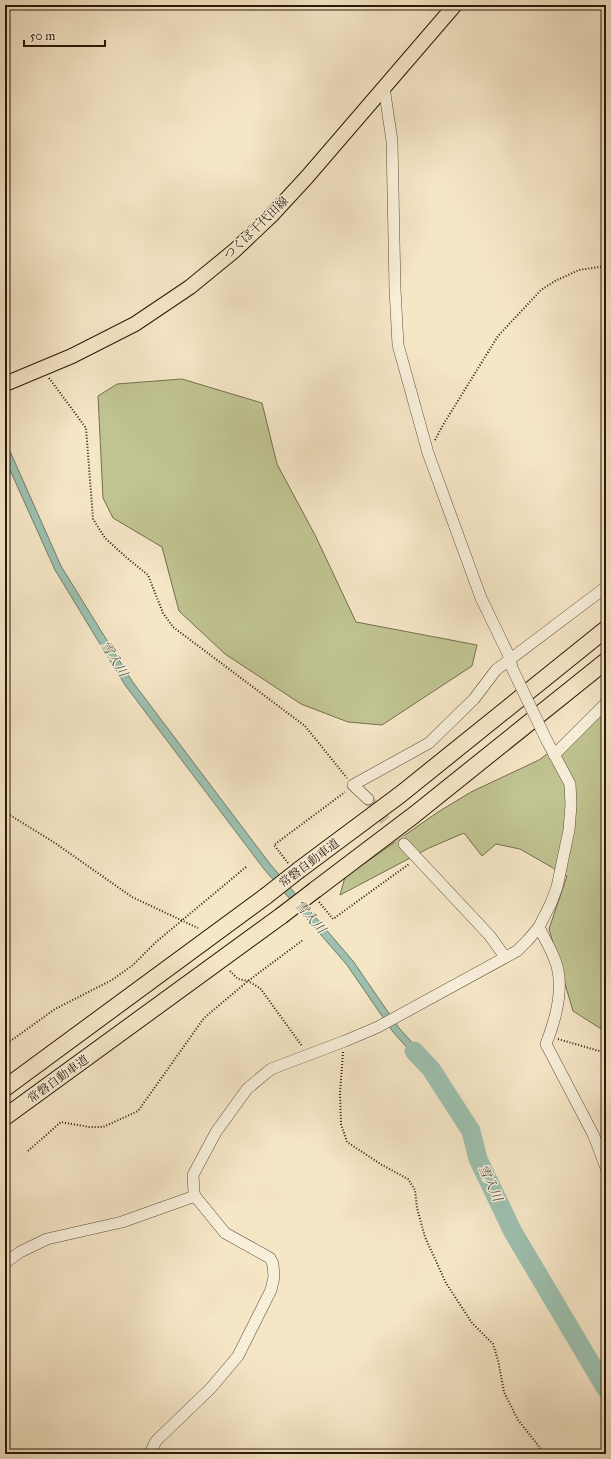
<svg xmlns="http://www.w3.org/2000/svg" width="611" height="1459" viewBox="0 0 611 1459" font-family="'IM FELL Great Primer','Noto Serif JP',serif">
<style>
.green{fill:#c0c492;stroke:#746e4d}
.water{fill:#9dc0af;stroke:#6f7d6c}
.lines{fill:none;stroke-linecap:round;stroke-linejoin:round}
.river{stroke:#9dc0af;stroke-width:19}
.minor-tunnel{stroke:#ccbda0;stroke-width:11;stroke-dasharray:11 5.5;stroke-linecap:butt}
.minor-casing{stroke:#5c4c38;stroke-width:12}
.major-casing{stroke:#291808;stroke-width:16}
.highway-casing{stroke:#291808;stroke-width:18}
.path{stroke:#291808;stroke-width:2;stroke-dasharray:1 2;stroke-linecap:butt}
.minor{stroke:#f8efda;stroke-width:11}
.major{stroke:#f5e6c6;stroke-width:14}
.highway{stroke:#f5e6c6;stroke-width:16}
.minor-bridge-casing{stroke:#5c4c38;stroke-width:12;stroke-linecap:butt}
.highway-bridge-casing{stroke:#291808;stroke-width:18;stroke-linecap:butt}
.minor-bridge{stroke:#f8efda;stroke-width:11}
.highway-bridge{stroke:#f5e6c6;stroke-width:16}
.labels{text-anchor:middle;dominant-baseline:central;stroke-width:3;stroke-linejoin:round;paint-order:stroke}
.street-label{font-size:12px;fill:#291808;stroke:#f8efda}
.water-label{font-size:13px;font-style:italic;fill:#525342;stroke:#f8efda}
</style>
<rect width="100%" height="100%" fill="#f5e6c6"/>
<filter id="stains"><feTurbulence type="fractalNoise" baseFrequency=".005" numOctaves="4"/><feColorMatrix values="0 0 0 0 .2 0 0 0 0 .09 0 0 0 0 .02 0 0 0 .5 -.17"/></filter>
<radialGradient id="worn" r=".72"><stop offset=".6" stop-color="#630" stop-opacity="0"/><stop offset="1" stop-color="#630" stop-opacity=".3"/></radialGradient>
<g class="green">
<polygon points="182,379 262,403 277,464 315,535 356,622 477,645 472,666 382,725 348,722 301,704 225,654 179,611 162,547 113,518 103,498 98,396 117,384"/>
<polygon points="606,710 606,1032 573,1011 549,929 567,876 520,849 496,844 482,856 464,833 429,848 340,895 345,877 438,812 471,792 539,760"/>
</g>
<polygon class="water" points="5,440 61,566 132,681 270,864 353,961 399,1028 435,1068 428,1071 393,1032 347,965 264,869 125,685 55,570 5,459"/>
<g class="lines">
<polyline class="river" points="414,1051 431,1069 471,1131 478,1159 513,1232 606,1389"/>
<polyline class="minor-tunnel" points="368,799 404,844"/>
<defs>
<g id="minor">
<polyline points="384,87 392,141 395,289 398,345 428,453 481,598 510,658 512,668"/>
<polyline points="554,755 606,703"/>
<polyline points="368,799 353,785 429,743 474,699 496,670 606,587"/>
<polyline points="404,844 490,936 505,957"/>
<path d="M539,927C544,938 551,949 555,960C565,986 556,1019 546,1044L594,1136L606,1168"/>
<polyline points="5,1263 20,1252 47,1239 122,1222 195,1196"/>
<polyline points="151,1454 151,1451 156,1441 211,1388 238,1356 271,1290 274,1277 273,1264 270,1258 225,1233 195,1196 194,1193 193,1175 216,1132 247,1089 271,1069 345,1041 378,1027 517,951 528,940 539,927 551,903 557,887 569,830 571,805 570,784 547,741"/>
</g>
<polyline id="major" points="5,384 72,356 135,324 190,287 234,251 271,216 307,177 455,5"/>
<g id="highway">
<polyline points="299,870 401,794 606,629"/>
<polyline points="315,890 414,815 606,661"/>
<polyline points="5,1088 266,896"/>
<polyline points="5,1117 281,916"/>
</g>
</defs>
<use href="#minor" class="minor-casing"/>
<use href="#major" class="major-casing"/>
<use href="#highway" class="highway-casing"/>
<g class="path">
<polyline points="49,378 86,428 93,519 105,538 127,558 148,575 163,613 173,627 305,726 347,778"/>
<polyline points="435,440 443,425 498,336 541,290 555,281 579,270 606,266"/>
<polyline points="5,812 55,843 132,897 198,928"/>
<polyline points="288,863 274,845 345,792"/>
<polyline points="319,902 333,919 409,864"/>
<polyline points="230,971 238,979 248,981 260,988 302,1046"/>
<polyline points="558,1039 606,1053"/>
<polyline points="5,1045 55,1009 112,980 133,965 156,942 246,867"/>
<polyline points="343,1052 340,1093 341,1124 347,1142 382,1165 408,1179 415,1190 417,1208 425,1237 446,1283 472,1323 493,1344 498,1360 504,1392 518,1420 545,1454"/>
<polyline points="28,1151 61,1122 89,1127 103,1127 138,1111 204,1018 248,981 303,940"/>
</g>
<use href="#minor" class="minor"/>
<use href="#major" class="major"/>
<use href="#highway" class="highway"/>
<defs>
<polyline id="minor-bridge" points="512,668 547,741"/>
<g id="highway-bridge">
<polyline points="266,896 299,870"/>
<polyline points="281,916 315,890"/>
</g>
</defs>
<use href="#minor-bridge" class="minor-bridge-casing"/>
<use href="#highway-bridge" class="highway-bridge-casing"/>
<use href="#minor-bridge" class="minor-bridge"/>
<use href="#highway-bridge" class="highway-bridge"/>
</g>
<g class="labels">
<g class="street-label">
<text transform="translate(256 228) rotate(-44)">つくば千代田線</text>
<text transform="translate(309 863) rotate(-37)">常磐自動車道</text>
<text transform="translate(58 1079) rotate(-36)">常磐自動車道</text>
</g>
<g class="water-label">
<text transform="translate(114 659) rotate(58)">雪入川</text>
<text transform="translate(310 917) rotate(49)">雪入川</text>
<text transform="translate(490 1183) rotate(65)">雪入川</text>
</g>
</g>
<rect width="611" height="1459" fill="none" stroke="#f5e6c6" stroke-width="20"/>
<rect x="6" y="6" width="599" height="1447" fill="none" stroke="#291808" stroke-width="2"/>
<rect x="10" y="10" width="591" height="1439" fill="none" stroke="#291808"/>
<path d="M24 40v6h81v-6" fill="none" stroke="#291808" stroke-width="2"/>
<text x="30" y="40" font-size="12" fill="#291808" stroke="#f8efda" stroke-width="3" paint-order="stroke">50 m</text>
<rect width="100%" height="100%" filter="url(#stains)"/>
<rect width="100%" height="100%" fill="url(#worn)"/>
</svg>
